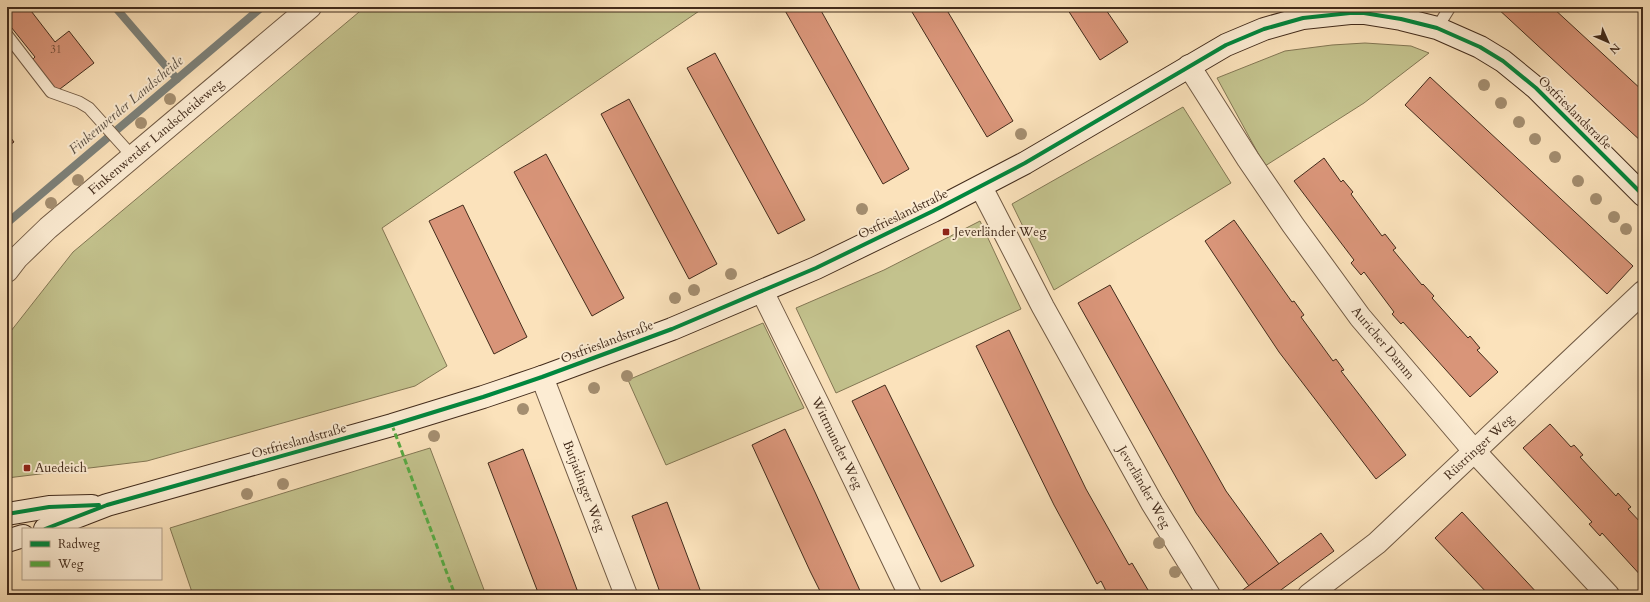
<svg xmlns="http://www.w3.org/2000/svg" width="1650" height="602" viewBox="0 0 1650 602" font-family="Cardo,serif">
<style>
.green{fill:#c3c28d;stroke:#837754}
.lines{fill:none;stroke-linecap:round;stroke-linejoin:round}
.stream{stroke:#7d827b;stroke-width:8}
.building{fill:#d99579;stroke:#432c1c}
.lane-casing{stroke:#715a44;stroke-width:13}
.street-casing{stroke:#715a44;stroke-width:24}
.secondary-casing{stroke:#432c1c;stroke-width:24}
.lane{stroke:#fcecd3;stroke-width:11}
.street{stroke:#fcecd3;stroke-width:22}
.secondary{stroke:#fcecd3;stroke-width:22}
.quiet{stroke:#56ab43;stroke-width:3;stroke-dasharray:6 3;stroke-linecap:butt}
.cycleway-casing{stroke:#fcecd3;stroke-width:6}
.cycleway{stroke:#00873e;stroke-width:4}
.tree{fill:#a48e70}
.poi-dot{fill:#8f2418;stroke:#fcecd3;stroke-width:1.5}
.labels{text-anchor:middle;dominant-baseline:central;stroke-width:4;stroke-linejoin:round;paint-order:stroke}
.number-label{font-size:11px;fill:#684633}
.street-label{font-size:13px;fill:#432c1c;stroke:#fcecd3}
.poi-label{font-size:13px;fill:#432c1c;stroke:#fcecd3;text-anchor:start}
.water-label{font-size:14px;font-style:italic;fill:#5b5044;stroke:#fcecd3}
</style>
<rect width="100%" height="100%" fill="#fbe2bb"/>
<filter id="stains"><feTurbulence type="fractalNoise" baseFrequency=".005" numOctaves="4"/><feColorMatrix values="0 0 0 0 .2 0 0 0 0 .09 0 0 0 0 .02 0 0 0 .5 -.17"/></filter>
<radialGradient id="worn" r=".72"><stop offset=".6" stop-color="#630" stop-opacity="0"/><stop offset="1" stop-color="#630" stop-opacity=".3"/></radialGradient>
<g class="green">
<polygon points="365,7 705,7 382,228 447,366 415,386 147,461 7,478 7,336 73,252"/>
<polygon points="1365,43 1411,46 1429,53 1364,103 1265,166 1217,78 1285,51 1332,45"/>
<polygon points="1183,107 1231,183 1054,290 1012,204"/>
<polygon points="980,221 1021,309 836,393 796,308 884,270"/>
<polygon points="763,323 804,408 666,465 628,380"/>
<polygon points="430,448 486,595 193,595 170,528"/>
</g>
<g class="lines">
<g class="stream">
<polyline points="115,7 177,79"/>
<polyline points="7,223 262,7"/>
</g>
</g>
<g class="building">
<polygon points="10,7 28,7 55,42 69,31 94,63 56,92 32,60 35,57 7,22 7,9"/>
<polygon points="783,7 819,7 909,169 883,184"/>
<polygon points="909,7 945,7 1013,121 987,137"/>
<polygon points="1066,7 1104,7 1128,42 1100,60"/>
<polygon points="1496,7 1552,7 1643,91 1643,143"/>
<polygon points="715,53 805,220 778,234 687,68"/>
<polygon points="1430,77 1633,266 1607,294 1405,105"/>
<polygon points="629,99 717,264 689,279 601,114"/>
<polygon points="7,133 14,142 7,147"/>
<polygon points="546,154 624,298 592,316 514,172"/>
<polygon points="1324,158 1341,182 1343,180 1353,192 1351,194 1382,236 1385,234 1396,248 1393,250 1408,268 1422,285 1423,284 1434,296 1432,298 1468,338 1470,336 1480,348 1477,350 1498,372 1470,397 1403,322 1401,324 1392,314 1394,312 1364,272 1361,275 1351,263 1354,260 1294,181"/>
<polygon points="463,205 527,337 494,354 429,221"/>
<polygon points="1234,220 1292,302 1294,301 1304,315 1301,317 1333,361 1336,359 1344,370 1341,371 1406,455 1376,479 1279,352 1205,241"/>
<polygon points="1110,285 1226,491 1279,564 1249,586 1196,513 1078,303"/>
<polygon points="1009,330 1086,489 1129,565 1132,563 1151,595 1108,595 1101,581 1097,584 1054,505 976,346"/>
<polygon points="885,385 974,566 941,582 852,401"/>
<polygon points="1550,424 1571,447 1574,445 1583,455 1580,457 1616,496 1618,493 1631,507 1628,509 1643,525 1643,578 1602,533 1600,536 1589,524 1592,522 1523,448"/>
<polygon points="785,429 815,492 862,595 822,595 810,571 752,445"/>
<polygon points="523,449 558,539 579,595 539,595 488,463"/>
<polygon points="667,502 702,595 661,595 632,516"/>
<polygon points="1462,512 1486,538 1539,595 1489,595 1435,538"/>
<polygon points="1321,533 1334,551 1274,595 1242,595 1240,592"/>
</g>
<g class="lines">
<defs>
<g id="lane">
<polyline points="1437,28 1450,7"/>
<polyline points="7,35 51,92 79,102 89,108 133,157"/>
</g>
<g id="street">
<polyline points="1189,66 1248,159 1293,225 1360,317 1475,452 1608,595"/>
<polyline points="981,187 1043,307 1152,503 1209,595"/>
<polyline points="7,271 17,258 48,228 310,7"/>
<polyline points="762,291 818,404 910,595"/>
<polyline points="542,377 626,595"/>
<polyline points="1309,595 1377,543 1643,292"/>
</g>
<g id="secondary">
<polyline points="7,514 49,507 92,506"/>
<polyline points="45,529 107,505 392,425 483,397 542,377 672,329 816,268 933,211 1025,163 1226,45 1264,29 1303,18 1350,13 1364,13 1401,19 1437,28 1480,47 1503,61 1536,88 1643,195"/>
<polyline points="7,541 23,536"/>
</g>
</defs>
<use href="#lane" class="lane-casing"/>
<use href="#street" class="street-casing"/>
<use href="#secondary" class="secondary-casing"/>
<use href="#lane" class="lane"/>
<use href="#street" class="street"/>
<use href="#secondary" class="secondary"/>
<polyline class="quiet" points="392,425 455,595"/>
<defs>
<g id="cycleway">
<polyline points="7,514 49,507 99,505"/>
<polyline points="45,529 107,505 392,425 483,397 542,377 672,329 816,268 933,211 1025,163 1226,45 1264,29 1303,18 1350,13 1364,13 1401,19 1437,28 1480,47 1503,61 1536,88 1643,195"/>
</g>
</defs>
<use href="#cycleway" class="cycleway-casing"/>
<use href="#cycleway" class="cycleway"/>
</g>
<g class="tree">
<circle cx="1484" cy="85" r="6"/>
<circle cx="170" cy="99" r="6"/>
<circle cx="1501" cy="103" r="6"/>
<circle cx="1519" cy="122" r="6"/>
<circle cx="141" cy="123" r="6"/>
<circle cx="1021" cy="134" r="6"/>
<circle cx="1535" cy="139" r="6"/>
<circle cx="1555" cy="157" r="6"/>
<circle cx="78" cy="180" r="6"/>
<circle cx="1578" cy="181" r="6"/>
<circle cx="1596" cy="199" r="6"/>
<circle cx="51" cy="203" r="6"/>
<circle cx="862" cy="209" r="6"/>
<circle cx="1614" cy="217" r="6"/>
<circle cx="1626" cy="229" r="6"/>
<circle cx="731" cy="274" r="6"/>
<circle cx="694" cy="290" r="6"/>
<circle cx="675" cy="298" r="6"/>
<circle cx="627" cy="376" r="6"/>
<circle cx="594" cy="388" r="6"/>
<circle cx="523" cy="409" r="6"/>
<circle cx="434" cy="436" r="6"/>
<circle cx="283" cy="484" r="6"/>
<circle cx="247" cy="494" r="6"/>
<circle cx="1159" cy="543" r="6"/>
<circle cx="1175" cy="572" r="6"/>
</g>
<g class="poi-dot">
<rect x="942" y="228" width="8" height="8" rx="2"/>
<rect x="23" y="464" width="8" height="8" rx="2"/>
</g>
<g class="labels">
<g class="number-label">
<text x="56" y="49">31</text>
</g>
<g class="street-label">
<text transform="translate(1575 113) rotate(45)">Ostfrieslandstraße</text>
<text transform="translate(156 137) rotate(-40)">Finkenwerder Landscheideweg</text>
<text transform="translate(903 214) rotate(-26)">Ostfrieslandstraße</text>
<text transform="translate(607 342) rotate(-21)">Ostfrieslandstraße</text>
<text transform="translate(1383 343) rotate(50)">Auricher Damm</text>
<text transform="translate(299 441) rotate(-16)">Ostfrieslandstraße</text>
<text transform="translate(837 443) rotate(64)">Wittmunder Weg</text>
<text transform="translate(1479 447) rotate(-43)">Rüstringer Weg</text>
<text transform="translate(584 486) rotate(69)">Butjadinger Weg</text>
<text transform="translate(1144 487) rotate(60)">Jeverländer Weg</text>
</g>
<g class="poi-label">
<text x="954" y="232">Jeverländer Weg</text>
<text x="35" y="468">Auedeich</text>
</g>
<g class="water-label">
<text transform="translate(126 105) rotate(-40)">Finkenwerder Landscheide</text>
</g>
</g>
<rect width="1650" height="602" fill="none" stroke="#fbe2bb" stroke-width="24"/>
<rect x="8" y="8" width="1634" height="586" fill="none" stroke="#432c1c" stroke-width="2"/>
<rect x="12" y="12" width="1626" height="578" fill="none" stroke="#432c1c"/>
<rect x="22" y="528" width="140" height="52" fill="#fcecd3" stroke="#b29f8a"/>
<rect x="30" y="541" width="20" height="6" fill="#00873e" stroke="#b29f8a"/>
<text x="58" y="548" font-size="12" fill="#432c1c">Radweg</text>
<rect x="30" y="561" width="20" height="6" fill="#56ab43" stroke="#b29f8a"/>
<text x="58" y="568" font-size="12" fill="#432c1c">Weg</text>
<g transform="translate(1608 42) rotate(135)" stroke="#fcecd3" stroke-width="3" paint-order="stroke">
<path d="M0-3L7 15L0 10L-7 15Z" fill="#432c1c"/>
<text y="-6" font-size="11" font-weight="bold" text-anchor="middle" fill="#432c1c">N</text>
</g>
<rect width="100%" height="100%" filter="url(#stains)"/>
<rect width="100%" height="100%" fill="url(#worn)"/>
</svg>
